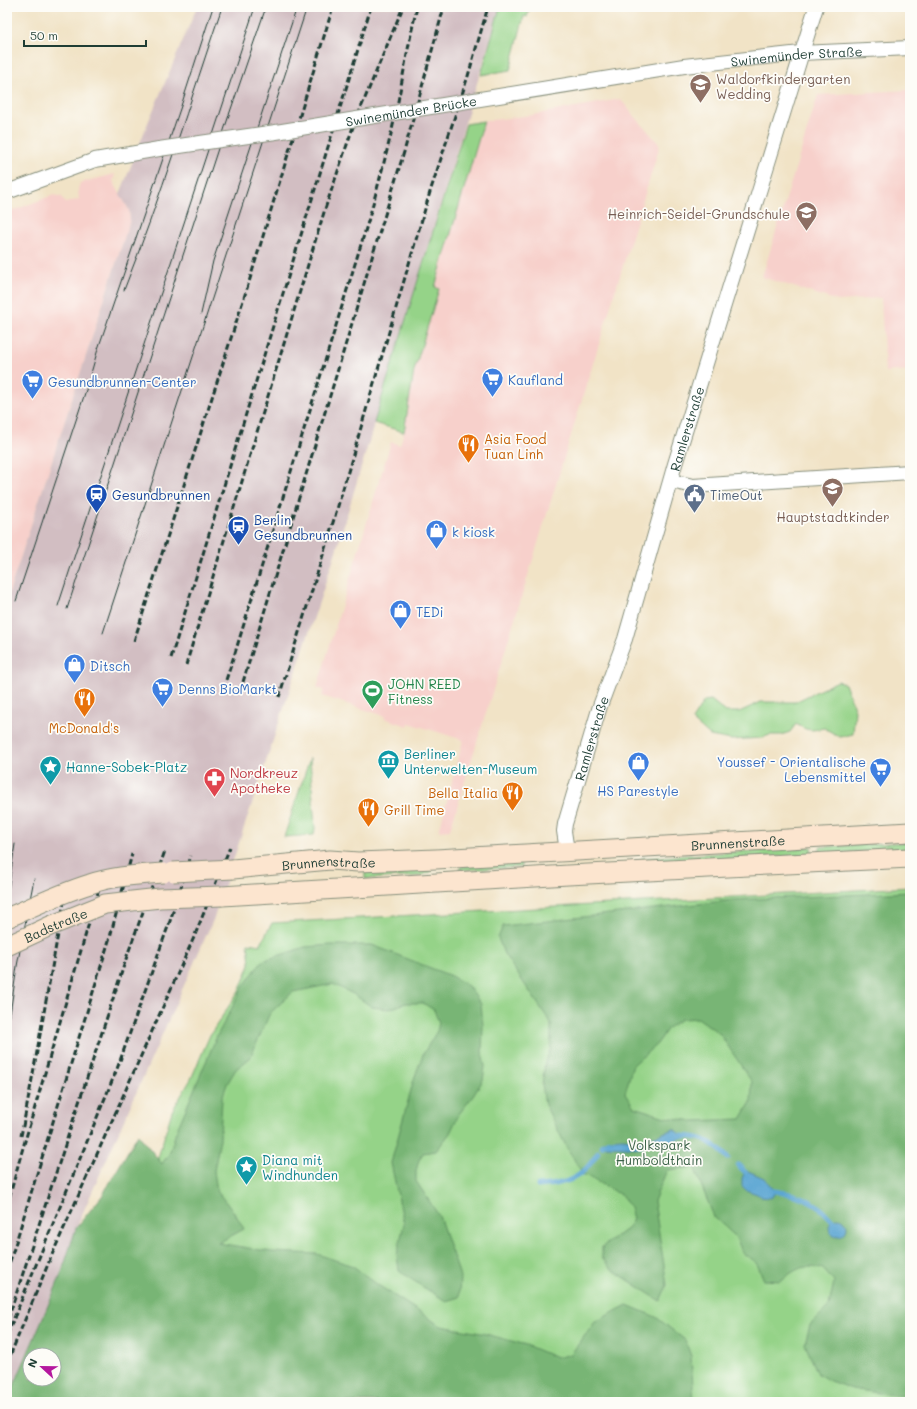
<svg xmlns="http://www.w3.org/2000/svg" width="917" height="1409" viewBox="0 0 917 1409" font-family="Mali,sans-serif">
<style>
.built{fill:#f7d0cb}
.industrial{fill:#d2bec2}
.green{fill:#95d388;stroke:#5a885e}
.forest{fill:#78b574;stroke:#4c7954;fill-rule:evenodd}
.water{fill:#5ba6d3;stroke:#3d7284}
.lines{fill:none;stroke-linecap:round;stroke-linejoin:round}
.stream{stroke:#5ba6d3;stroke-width:5}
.minor-casing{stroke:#88907d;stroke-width:16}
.secondary-casing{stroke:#88907d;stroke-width:21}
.minor{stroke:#fff;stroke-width:14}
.secondary{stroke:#fce5cf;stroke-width:19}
.tram{stroke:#1f3d34;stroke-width:1}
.rail{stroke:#1f3d34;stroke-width:3;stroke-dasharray:6 3;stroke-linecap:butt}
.minor-bridge-casing{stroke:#88907d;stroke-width:16;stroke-linecap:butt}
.secondary-bridge-casing{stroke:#88907d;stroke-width:21;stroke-linecap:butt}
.minor-bridge{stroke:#fff;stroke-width:14}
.secondary-bridge{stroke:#fce5cf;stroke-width:19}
.labels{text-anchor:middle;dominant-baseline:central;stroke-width:3.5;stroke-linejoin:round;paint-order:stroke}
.street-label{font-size:13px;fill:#1f3d34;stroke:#fdfcf7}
.education-label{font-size:13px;fill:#785e54;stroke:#fdfcf7;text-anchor:start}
.shop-label{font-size:13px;fill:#366cbe;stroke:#fdfcf7;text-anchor:start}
.food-label{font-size:13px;fill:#c56008;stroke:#fdfcf7;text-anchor:start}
.transit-label{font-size:13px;fill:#164399;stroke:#fdfcf7;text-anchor:start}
.service-label{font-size:13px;fill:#4e5e75;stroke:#fdfcf7;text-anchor:start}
.leisure-label{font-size:13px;fill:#27864d;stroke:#fdfcf7;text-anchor:start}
.culture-label{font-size:13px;fill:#0d838f;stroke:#fdfcf7;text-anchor:start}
.health-label{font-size:13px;fill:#be3a42;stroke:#fdfcf7;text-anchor:start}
.park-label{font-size:13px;fill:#3c6249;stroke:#fdfcf7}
</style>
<rect width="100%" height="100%" fill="#fdfcf7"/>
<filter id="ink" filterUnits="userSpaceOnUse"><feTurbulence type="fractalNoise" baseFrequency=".025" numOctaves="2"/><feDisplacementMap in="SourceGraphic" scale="8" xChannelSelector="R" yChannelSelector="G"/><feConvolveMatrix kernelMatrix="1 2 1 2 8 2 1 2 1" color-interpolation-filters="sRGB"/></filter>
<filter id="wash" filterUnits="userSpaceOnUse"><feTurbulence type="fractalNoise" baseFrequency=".012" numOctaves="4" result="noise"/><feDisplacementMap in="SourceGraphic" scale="16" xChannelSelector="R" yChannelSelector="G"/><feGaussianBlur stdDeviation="0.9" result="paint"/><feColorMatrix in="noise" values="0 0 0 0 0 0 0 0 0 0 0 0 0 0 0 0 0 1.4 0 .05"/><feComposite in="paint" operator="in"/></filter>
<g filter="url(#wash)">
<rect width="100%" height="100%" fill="#f1e3c6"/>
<g class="built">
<polygon points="910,90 910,370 885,372 881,298 838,301 762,277 818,95"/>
<polygon points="620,99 660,145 450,830 439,831 463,740 409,723 408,726 384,718 385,716 322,696 324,690 317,688 391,442 400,445 404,432 414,371 439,289 434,287 484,121 532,115"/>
<polygon points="115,174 113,181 129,210 130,220 7,599 7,213 53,195 62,197 66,203 79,199 78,189 80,183"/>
</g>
<polygon class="industrial" points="197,7 500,7 336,551 214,918 76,1228 61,1275 7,1402 7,599 130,220 129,210 120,194 147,125"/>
<g class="green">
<polygon points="500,7 530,7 527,17 524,16 510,70 481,75"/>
<polygon points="484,121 435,287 439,289 414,371 404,432 374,423 466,124"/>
<path d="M838,681L845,684L855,710L853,734L840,737L824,728C810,731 808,731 796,724L790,732L781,735H770L761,738L732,740L710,736L692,720L704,701L711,700L726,712H739L761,702H795Z"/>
<polygon points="310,758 315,828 314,835 284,837"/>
<polygon points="910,842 910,849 820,854 820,847"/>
<polygon points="811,847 812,855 642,863 640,862 642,858"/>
<polygon points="521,863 522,867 461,870 460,867 461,866"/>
<polygon points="430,868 431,872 420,876 365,879 365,871"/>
<polygon points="910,887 910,1402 99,1402 102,1344 172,1111 191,1079 210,1035 240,989 245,977 250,964 248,943 260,945 272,923"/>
</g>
<g class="forest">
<path d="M910,892V1396L892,1395L852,1389L830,1381L818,1374L805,1344L810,1325L829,1306L834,1282L823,1269C801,1264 797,1269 780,1281L764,1280C758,1267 758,1260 744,1255L735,1236L714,1217L694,1167L667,1170L654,1201L667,1285L660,1301L610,1268L602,1257V1247L628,1228L633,1219L630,1207L621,1195L583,1174L567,1148L545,1105L542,1085L545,1063L551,1048V1023L504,954L498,938L503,926L733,900ZM698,1018L720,1034L752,1082L751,1102L741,1119L694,1121L665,1117L634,1107L625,1093L633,1065L657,1044L668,1028L681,1019Z"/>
<path d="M330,945H372L390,952L451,976L468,986L481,1004L483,1026L482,1052L485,1066L483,1080L473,1096L459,1114L450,1133L436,1151L423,1153L419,1160L416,1171V1181L439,1216L460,1276L459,1297L446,1301L423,1287L399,1271L397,1255L404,1224L391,1163L414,1079L423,1054L437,1031L439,1023L434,1010L423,1003H406L389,1009L372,1007L353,994L333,984L293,992L270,1013L250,1058L236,1069L227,1084L222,1098L220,1139L214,1171L217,1191L236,1215L244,1229L218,1243L272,1252L317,1254L353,1266L378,1285L441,1326L486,1334L526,1345L557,1358L571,1354L595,1322L627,1305L656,1317L685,1340L691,1356L694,1402H7L61,1275L76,1228L102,1196L138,1134L162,1164L170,1152L176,1132L217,1036L243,987L262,961L305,947ZM30,1355H54V1379H30Z"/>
</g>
<g class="water">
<polygon points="674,1129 682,1136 681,1138 665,1144 649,1142 641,1148 605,1146 602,1142 610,1139 622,1138 644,1140"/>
<polygon points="748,1171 764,1178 775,1191 773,1196 770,1198 761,1197 757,1194 746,1190 742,1186 742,1178 745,1172"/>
<circle cx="838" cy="1227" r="9"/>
</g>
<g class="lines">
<g class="stream">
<path d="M676,1136C701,1136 711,1140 728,1158"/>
<polyline points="602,1146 603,1144 609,1141"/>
<polyline points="738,1165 749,1176"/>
<path d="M538,1186C568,1184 583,1179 598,1152"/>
<path d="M768,1190C786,1193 804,1195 819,1207C824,1211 828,1216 832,1220"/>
</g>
</g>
</g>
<g filter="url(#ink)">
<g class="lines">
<defs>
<g id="minor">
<path id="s1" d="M684,66L801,53L910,48"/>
<polyline points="7,192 95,160 159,149"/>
<polyline points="671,481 693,486 910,472"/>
<path id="s2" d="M567,851L564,831L565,824L600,706L625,639L675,464L816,7"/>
</g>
<g id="secondary">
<path id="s3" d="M233,869L330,860L358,862L436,859L910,832"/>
<polyline points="222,896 568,875 910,858"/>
</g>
</defs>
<use href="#minor" class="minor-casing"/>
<use href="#secondary" class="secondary-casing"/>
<use href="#minor" class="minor"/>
<use href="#secondary" class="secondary"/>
<g class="tram">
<path d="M124,290C161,197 190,101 222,7"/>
<polyline points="201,314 213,261 297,7"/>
<polyline points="16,601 87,387 98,349 181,106 213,7"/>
<polyline points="58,606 255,7"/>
<polyline points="67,609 230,112 266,7"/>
<polyline points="103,633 307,7"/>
<polyline points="7,898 15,844"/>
<polyline points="7,1035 17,966 34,879"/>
</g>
<g class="rail">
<polyline points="134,641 249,282 333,7"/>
<polyline points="171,658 371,7"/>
<polyline points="186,665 325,209 353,127 403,7"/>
<path d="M226,680L235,653L367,225C377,190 386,156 394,121C402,83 408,45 417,7"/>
<polyline points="243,682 404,152 444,7"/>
<polyline points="279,697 335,516 430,192 468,76 488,7"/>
<path d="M21,1136C38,1052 51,967 68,882"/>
<polyline points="7,1206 20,1158 104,872"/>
<polyline points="7,1271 110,937 132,854"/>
<polyline points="8,1319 127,956 165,851"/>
<polyline points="7,1335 117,1069 170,921 191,856"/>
<polyline points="7,1363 51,1257 195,935 230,847"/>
</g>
<defs>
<g id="minor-bridge">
<path id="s4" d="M159,149L276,132L684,66"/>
</g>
<g id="secondary-bridge">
<polyline points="173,872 233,869"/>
<path d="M7,918C34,906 61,893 90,884C113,876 139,875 163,873"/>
<path id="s5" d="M7,946L50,926L105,904L160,898L222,896"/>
</g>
</defs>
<use href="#minor-bridge" class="minor-bridge-casing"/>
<use href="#secondary-bridge" class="secondary-bridge-casing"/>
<use href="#minor-bridge" class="minor-bridge"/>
<use href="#secondary-bridge" class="secondary-bridge"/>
</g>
</g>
<defs>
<symbol id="school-pin" viewBox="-11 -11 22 30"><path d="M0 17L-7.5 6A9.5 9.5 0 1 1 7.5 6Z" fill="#8d6e63" stroke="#fdfcf7"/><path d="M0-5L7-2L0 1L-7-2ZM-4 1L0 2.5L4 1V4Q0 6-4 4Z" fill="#fff"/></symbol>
<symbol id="supermarket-pin" viewBox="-11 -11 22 30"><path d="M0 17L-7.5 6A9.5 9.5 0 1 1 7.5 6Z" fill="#3f7fe0" stroke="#fdfcf7"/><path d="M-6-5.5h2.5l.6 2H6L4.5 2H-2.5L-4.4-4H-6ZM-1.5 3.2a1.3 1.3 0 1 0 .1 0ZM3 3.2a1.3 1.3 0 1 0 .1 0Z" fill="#fff"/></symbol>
<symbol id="restaurant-pin" viewBox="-11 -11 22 30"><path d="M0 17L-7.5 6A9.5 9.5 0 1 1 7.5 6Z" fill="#e8710a" stroke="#fdfcf7"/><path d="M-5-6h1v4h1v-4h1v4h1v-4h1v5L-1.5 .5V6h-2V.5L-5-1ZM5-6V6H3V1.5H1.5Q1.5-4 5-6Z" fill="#fff"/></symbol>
<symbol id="station-pin" viewBox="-11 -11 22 30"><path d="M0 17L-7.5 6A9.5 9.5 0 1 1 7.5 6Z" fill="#1a4fb4" stroke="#fdfcf7"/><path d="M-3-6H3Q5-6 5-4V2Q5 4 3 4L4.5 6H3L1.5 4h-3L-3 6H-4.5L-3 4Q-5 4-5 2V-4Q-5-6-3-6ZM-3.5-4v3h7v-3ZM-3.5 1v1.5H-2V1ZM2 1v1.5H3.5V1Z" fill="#fff"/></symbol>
<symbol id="civic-pin" viewBox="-11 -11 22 30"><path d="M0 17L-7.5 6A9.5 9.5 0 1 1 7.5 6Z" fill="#5c6f8a" stroke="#fdfcf7"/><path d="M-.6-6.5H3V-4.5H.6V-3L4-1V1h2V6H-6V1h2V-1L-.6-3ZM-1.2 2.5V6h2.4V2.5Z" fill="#fff"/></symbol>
<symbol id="shop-pin" viewBox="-11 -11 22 30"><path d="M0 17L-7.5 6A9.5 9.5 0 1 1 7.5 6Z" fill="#3f7fe0" stroke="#fdfcf7"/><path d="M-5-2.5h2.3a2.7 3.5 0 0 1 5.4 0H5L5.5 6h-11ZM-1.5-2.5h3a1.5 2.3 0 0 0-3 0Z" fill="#fff"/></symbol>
<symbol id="stadium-pin" viewBox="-11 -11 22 30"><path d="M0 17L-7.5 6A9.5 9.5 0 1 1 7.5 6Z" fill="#2e9e5b" stroke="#fdfcf7"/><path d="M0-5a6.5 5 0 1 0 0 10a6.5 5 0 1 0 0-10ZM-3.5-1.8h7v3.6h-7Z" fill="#fff"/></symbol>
<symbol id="museum-pin" viewBox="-11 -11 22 30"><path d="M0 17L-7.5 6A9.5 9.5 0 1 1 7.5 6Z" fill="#0f9aa8" stroke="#fdfcf7"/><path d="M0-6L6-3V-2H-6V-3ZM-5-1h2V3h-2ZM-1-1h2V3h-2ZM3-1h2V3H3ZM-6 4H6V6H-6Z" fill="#fff"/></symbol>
<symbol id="sight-pin" viewBox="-11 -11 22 30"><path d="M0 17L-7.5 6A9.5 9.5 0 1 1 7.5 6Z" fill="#0f9aa8" stroke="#fdfcf7"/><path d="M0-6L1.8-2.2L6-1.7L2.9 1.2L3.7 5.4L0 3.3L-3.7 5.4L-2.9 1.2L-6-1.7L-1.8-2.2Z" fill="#fff"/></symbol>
<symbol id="pharmacy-pin" viewBox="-11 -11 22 30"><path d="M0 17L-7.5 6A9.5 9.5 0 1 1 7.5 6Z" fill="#e0444e" stroke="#fdfcf7"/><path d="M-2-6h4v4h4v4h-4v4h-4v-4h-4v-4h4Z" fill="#fff"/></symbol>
</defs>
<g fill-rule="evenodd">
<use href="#school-pin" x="688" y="72" width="25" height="34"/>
<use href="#school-pin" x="794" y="200" width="25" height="34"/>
<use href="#supermarket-pin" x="480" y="366" width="25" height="34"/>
<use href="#supermarket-pin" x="20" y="368" width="25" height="34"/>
<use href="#restaurant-pin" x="456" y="432" width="25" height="34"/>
<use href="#school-pin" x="820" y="476" width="25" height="34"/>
<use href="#station-pin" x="84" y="482" width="25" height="34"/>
<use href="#civic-pin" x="682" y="482" width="25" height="34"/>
<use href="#station-pin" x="226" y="514" width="25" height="34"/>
<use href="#shop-pin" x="424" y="518" width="25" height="34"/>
<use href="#shop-pin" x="388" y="598" width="25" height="34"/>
<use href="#shop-pin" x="62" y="652" width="25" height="34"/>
<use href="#supermarket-pin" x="150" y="676" width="25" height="34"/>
<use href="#stadium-pin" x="360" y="678" width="25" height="34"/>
<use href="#restaurant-pin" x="72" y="686" width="25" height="34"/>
<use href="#museum-pin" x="376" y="748" width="25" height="34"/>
<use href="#shop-pin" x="626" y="750" width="25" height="34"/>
<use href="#sight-pin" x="38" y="754" width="25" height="34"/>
<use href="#supermarket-pin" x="868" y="756" width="25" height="34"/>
<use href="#pharmacy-pin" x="202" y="766" width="25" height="34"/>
<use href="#restaurant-pin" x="500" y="780" width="25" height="34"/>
<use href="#restaurant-pin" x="356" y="796" width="25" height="34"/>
<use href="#sight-pin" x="234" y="1154" width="25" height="34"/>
</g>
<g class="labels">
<g class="street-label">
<text stroke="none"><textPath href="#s1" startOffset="113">Swinemünder Straße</textPath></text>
<text stroke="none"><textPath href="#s4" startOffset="255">Swinemünder Brücke</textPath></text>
<text stroke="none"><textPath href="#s2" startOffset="441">Ramlerstraße</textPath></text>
<text stroke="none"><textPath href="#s2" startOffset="117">Ramlerstraße</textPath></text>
<text stroke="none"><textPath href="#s3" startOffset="506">Brunnenstraße</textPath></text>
<text stroke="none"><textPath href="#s3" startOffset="96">Brunnenstraße</textPath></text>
<text stroke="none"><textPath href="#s5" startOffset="53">Badstraße</textPath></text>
</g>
<g class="education-label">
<text x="716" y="78">Waldorfkindergarten<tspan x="716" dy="15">Wedding</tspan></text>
<text x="790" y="213" text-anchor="end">Heinrich-Seidel-Grundschule</text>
<text x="833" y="516" text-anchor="middle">Hauptstadtkinder</text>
</g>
<g class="shop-label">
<text x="508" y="379">Kaufland</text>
<text x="48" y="381">Gesundbrunnen-Center</text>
<text x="452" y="531">k kiosk</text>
<text x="416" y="611">TEDi</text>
<text x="90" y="665">Ditsch</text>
<text x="178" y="688">Denns BioMarkt</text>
<text x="866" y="761" text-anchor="end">Youssef - Orientalische<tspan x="866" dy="15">Lebensmittel</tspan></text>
<text x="638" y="790" text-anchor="middle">HS Parestyle</text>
</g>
<g class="food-label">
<text x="484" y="438">Asia Food<tspan x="484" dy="15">Tuan Linh</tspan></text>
<text x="84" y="727" text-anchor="middle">McDonald's</text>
<text x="498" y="792" text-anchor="end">Bella Italia</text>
<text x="384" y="809">Grill Time</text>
</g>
<g class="transit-label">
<text x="112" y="494">Gesundbrunnen</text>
<text x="254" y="519">Berlin<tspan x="254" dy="15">Gesundbrunnen</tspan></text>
</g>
<g class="service-label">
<text x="710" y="494">TimeOut</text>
</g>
<g class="leisure-label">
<text x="388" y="683">JOHN REED<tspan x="388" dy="15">Fitness</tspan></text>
</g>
<g class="culture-label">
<text x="404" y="753">Berliner<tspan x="404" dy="15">Unterwelten-Museum</tspan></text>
<text x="66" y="766">Hanne-Sobek-Platz</text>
<text x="262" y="1159">Diana mit<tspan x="262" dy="15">Windhunden</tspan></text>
</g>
<g class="health-label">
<text x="230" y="772">Nordkreuz<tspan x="230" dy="15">Apotheke</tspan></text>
</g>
<g class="park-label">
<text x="659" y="1144">Volkspark<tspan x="659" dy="15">Humboldthain</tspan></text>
</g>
</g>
<rect width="917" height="1409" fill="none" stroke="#fdfcf7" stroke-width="24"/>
<g transform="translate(42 1367) rotate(292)"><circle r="19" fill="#fdfcf7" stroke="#a4b0a9"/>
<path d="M0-3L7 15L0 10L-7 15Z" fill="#b5179e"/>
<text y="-6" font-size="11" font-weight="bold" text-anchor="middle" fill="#1f3d34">N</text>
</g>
<path d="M24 40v6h122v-6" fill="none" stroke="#1f3d34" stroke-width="2"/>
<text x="30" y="40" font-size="12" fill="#1f3d34" stroke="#fdfcf7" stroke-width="3" paint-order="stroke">50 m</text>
</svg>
